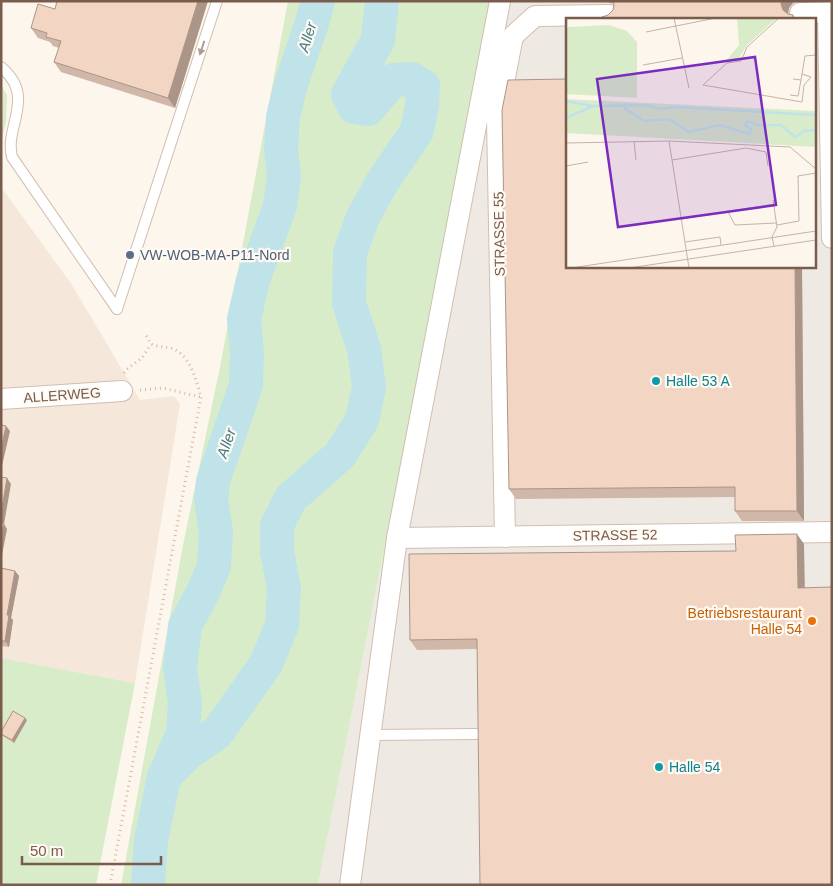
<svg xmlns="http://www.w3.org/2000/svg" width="833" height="886" viewBox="0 0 833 886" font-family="Arial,sans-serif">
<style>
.residential{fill:#f5e8da}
.industrial{fill:#efe9e4;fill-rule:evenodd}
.green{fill:#d8ecc9}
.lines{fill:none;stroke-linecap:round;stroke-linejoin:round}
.river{stroke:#bfe3e8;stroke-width:34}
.service-casing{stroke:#d1beb0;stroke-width:12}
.minor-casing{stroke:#d1beb0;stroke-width:22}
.path{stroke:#d9b8a5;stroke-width:3;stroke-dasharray:1 4;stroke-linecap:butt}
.service{stroke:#fff;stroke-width:10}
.minor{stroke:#fff;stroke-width:20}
.wall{fill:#d1b7a8}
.shaded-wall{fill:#aa9588}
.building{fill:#f3d5c3;stroke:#aa9588}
.oneway{fill:#af9d94}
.service-dot{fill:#5c6f8a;stroke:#fffaf3;stroke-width:2}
.culture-dot{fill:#0f9aa8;stroke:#fffaf3;stroke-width:2}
.food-dot{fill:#e8710a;stroke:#fffaf3;stroke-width:2}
.labels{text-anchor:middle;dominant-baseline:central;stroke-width:4.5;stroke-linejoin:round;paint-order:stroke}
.street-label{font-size:14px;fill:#7a5c4d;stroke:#fffaf3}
.service-label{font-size:14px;fill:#4e5e75;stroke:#fffaf3;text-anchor:start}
.culture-label{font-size:14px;fill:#0d838f;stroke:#fffaf3;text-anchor:start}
.food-label{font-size:14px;fill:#c56008;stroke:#fffaf3;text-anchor:end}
.water-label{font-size:15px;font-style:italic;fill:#437c86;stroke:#fffaf3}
.inset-river{fill:none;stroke:#bfe3e8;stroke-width:2.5}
.inset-road{fill:none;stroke:#c5b3a7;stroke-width:1}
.view{fill:#7b2cbf;fill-opacity:0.15;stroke:#7b2cbf;stroke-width:2.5}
.inset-edge{fill:none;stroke:#7a5c4d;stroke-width:2.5}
</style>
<rect width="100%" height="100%" fill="#fdf6ec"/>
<polygon class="residential" points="1,187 72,285 140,400 174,396 180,404 135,683 1,658"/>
<path class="industrial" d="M492,1H832V885H318ZM567,19H814V266H567Z"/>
<g class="green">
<polygon points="288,1 492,1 318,885 121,885 183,545 220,367"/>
<polygon points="1,85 7,95 6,122 1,143"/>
<polygon points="1,658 135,683 96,885 1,885"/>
</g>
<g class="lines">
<g class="river">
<polyline points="164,777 188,753 217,733 266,664 282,625 284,589 277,551 277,525 291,498 340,455 362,420 369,387 364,349 349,303 350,253 362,219 381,184 417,131 422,105 423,86 412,79 393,80 368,109 354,107 348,94 378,40 382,1"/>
<polyline points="148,885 151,841 164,777 183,733 185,704 180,667 185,626 204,590 214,566 216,532 211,499 213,481 246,385 247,352 244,319 253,280 280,206 284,177 281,148 283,117 291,84 311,26 318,1"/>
</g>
<defs>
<g id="service">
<path d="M1,67C37,97 4,126 12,157L117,309"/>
<polyline points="117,309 217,1"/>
<polyline points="370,735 476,734"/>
</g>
<g id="minor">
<polyline points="828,12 832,238"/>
<polyline points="800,13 832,12"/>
<polyline points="1,399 122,391"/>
<polyline points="505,537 497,119 513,36 535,16 609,15"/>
<polyline points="397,538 832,532"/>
<polyline points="350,885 397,538 500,1"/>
</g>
</defs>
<use href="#service" class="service-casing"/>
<use href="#minor" class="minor-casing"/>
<g class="path">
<polyline points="124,373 127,369 142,358 151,344"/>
<polyline points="140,390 163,388 200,397"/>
<path d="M110,885L201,397C196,380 190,354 171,348C164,347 158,347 151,344L145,333"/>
</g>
<use href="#service" class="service"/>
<use href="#minor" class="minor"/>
</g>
<g class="wall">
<polygon points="57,1 208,1 175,108 61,72 54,62 59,48 53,46 50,42 38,38 31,28 55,9"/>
<polygon points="608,1 800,1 793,3 789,8 788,14 793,15 796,19 602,19 608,15 613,10 614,4 609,3"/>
<polygon points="802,266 804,521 742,521 735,511 735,497 516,499 509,489"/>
<polygon points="804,544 804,588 477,649 417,650 410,640 736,551"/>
<polygon points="1,568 15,571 19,576 11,618 13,620 9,647 1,646"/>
<polygon points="27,720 14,743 1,735 1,732"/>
</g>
<g class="shaded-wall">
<polygon points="198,1 208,1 175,108 168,98"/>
<polygon points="782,1 792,1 793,3 789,8 788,14 783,10 781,4"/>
<polygon points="795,266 802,266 804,521 797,511"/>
<polygon points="6,426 10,431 1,470 1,449"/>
<polygon points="7,478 11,484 4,524 7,529 2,555 1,554 1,514"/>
<polygon points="797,534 804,544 805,598 798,588"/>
<polygon points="15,571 19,576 11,618 13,620 9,647 5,641 7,615"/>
<polygon points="25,718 27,720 14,743 12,740"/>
</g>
<g class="building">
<polygon points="57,1 198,1 168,98 54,62 61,41 46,37 47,33 31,28 38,4 55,9"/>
<polygon points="613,1 782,1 781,4 783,10 788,14 793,15 793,19 602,19 602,17 608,15 613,10 614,5"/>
<polygon points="567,79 567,266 795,266 797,511 735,511 735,487 509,489 502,110 508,80"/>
<polygon points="1,425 6,426 1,449"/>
<polygon points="1,477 7,478 1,514"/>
<polygon points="1,523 4,523 1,535"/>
<polygon points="797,534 798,588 832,587 832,885 480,885 477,639 410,640 409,554 736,551 735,535"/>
<polygon points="1,568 15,571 7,615 9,615 5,641 1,641"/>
<polygon points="13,711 25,718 12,740 1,734 1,732"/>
</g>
<defs><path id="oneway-solid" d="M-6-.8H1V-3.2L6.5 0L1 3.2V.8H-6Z" transform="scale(1.25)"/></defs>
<use class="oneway" href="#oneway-solid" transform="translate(202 48) rotate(108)"/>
<circle class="service-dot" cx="130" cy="255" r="5"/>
<g class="culture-dot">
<circle cx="656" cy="381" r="5"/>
<circle cx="659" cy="767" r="5"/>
</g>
<circle class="food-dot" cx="812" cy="621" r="5"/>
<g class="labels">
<g class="street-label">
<text transform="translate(499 234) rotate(-91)">STRASSE 55</text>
<text transform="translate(62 395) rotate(-4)">ALLERWEG</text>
<text transform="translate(615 535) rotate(-1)">STRASSE 52</text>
</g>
<g class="service-label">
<text x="140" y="255">VW-WOB-MA-P11-Nord</text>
</g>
<g class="culture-label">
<text x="666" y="381">Halle 53 A</text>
<text x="669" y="767">Halle 54</text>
</g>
<g class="food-label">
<text x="802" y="613">Betriebsrestaurant<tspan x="802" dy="16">Halle 54</tspan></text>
</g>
<g class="water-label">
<text transform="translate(307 37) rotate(-73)">Aller</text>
<text transform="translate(226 443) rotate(-71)">Aller</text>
</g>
</g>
<g transform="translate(566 18)">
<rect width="250" height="250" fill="#fdf6ec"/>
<path d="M171,0H211L181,27L172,42L159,44L173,27ZM43,7L61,13L71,24V80L0,76V12L2,9ZM0,81L250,93V129L0,115Z" fill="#d8ecc9"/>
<path class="inset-river" d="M0,83L27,88L82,87L94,91L109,89L250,97M57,89L78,103L103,101L123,114L153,107L184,116L185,111L179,107L181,103L191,107H215L229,119L238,113L250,112M0,100L27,88"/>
<path class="inset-road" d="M108,0L123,70M80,14L150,0M77,47L116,40M235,62L239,38L250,37M137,67L236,84L238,67L245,59L236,56M137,67L161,45L175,43L181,29L213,0M224,77L232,78L235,62L227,61M68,123L70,142M103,123L123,250M0,125L103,123L224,129L250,151M106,142L180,130L200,134L202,148M0,148L22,144M207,182L211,209L206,219L208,228M162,194L169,207L210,205M115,201L208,186M211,207L233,203L232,158L250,155M119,224L154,219L155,227M5,250L250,213M63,250L250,222"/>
<path class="view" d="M189,39L210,187L52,209L31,61Z"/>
<rect width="250" height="250" class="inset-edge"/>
</g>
<rect width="833" height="886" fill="none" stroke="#7a5c4d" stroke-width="5"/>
<path d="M22 856v8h139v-8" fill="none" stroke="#7a5c4d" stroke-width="2.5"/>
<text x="30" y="856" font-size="15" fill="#7a5c4d" stroke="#fffaf3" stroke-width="4" paint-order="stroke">50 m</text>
</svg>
